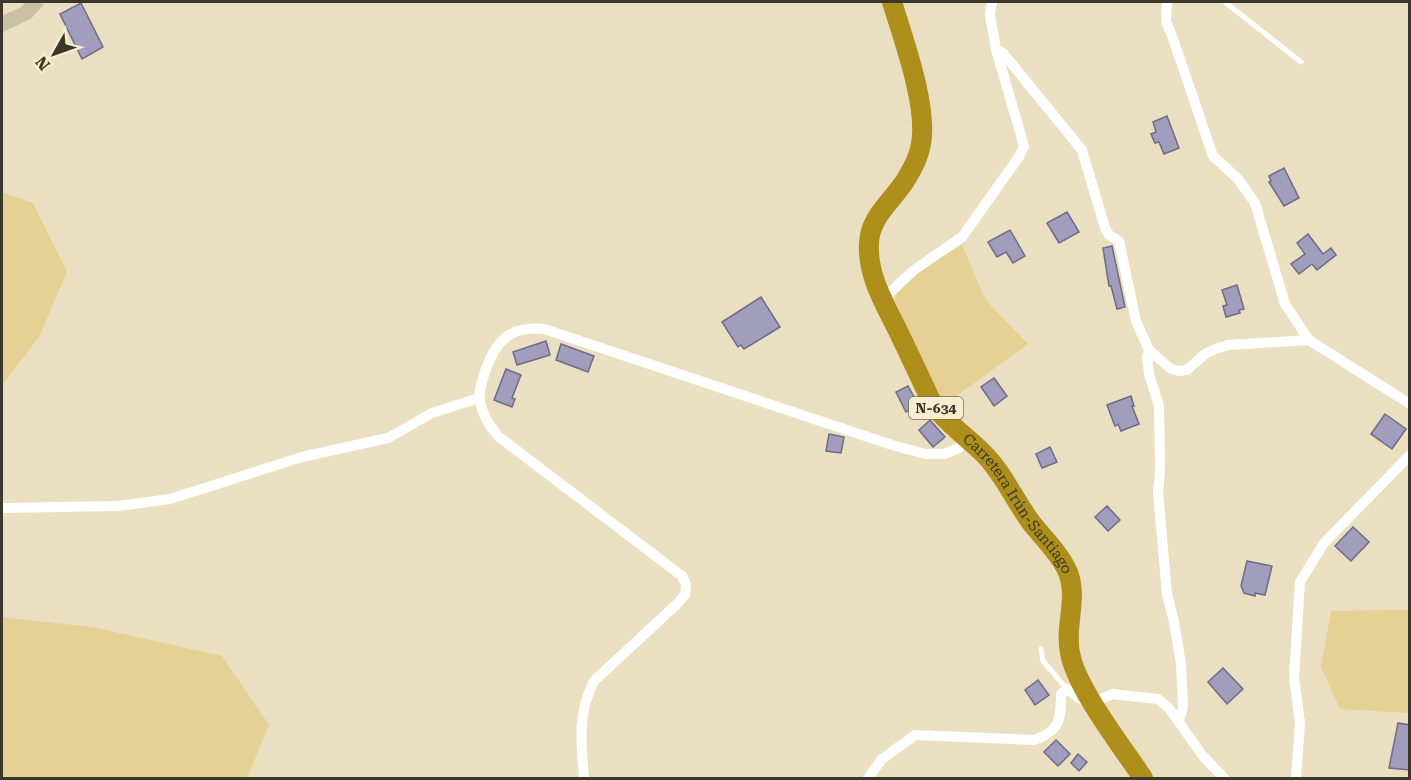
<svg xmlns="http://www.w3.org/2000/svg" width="1411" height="780" viewBox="0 0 1411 780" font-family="'Roboto Serif',serif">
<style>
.green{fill:#e5d194}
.building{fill:#a09ebc;stroke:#6d6b87;stroke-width:1.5}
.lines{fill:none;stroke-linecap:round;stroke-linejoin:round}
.lane{stroke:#fff;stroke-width:5}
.street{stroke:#fff;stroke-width:10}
.secondary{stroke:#cac0a2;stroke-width:15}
.highway{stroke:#ae8f1c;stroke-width:20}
.labels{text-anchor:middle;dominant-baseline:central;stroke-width:4.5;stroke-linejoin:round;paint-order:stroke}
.shield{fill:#f8edce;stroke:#746e5b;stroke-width:1.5}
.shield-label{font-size:14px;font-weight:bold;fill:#3b372a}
.street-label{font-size:15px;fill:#3b372a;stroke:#f8edce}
</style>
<rect width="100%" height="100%" fill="#eae0c1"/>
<g class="green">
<polygon points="2,192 33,203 67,272 39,337 2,385"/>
<polygon points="962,245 983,294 991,306 1028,344 944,405 895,301 897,291 923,268"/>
<polygon points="1409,610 1409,713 1340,709 1321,667 1331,611"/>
<polygon points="2,616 9,618 92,627 222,656 269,725 247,778 2,778"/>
</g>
<g class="building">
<polygon points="81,3 103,47 82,59 60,14"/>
<polygon points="1167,116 1179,148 1164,154 1159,142 1155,143 1151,134 1156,132 1153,122"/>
<polygon points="1284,168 1299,198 1284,206 1269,182 1271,181 1269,176"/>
<polygon points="1067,212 1079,232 1059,243 1047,223"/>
<polygon points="1010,230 1025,256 1013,263 1006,252 997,257 988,242"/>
<polygon points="1308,234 1323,254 1331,248 1336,255 1317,270 1312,264 1299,274 1291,264 1305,254 1297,243"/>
<polygon points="1112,246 1125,307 1117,309 1111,286 1109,286 1103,248"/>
<polygon points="1237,285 1244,309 1239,310 1240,313 1226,317 1223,306 1227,305 1222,290"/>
<polygon points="761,297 780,327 744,349 741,345 738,347 722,322"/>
<polygon points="546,341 550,355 517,365 513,352"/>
<polygon points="561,344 594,356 588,372 556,360"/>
<polygon points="506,369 521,375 512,398 515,399 512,407 494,400"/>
<polygon points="994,378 1007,396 994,406 981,387"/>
<polygon points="908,386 919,406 906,412 896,392"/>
<polygon points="1131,396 1134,406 1132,406 1139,424 1121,431 1118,424 1115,426 1107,405"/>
<polygon points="1385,414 1406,429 1392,449 1371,434"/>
<polygon points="930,420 945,437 933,447 919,430"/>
<polygon points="829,434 844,437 841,453 826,451"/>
<polygon points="1050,447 1057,462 1042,468 1036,454"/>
<polygon points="1107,506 1120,520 1108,531 1095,517"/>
<polygon points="1353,527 1369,542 1351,561 1335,546"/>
<polygon points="1247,561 1272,566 1265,595 1255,593 1255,596 1244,593 1241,586"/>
<polygon points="1223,668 1243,689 1227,704 1208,682"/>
<polygon points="1038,680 1049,695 1035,705 1025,690"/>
<polygon points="1398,723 1410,725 1410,770 1389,768"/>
<polygon points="1056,740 1070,754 1058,766 1044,752"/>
<polygon points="1078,754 1087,762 1079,771 1071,763"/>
</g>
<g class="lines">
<g class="lane">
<polyline points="1225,2 1301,62"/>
<polyline points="1041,649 1043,661 1067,689"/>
</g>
<g class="street">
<polyline points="992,2 990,15 996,49 1003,53 1082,150 1105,228 1109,235 1119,241 1136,321 1149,350 1147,357 1149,374 1159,406 1160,471 1158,492 1167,594 1174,622 1181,664 1183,707 1179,721"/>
<polyline points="1167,2 1166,22 1171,33 1213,156 1238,179 1255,203 1285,304 1309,340"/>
<polyline points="883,299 914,270 962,237 1019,157 1024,146 996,49"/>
<polyline points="1149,350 1171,369 1179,371 1187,370 1205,354 1213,350 1228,345 1309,340 1410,404"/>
<polyline points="2,508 118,506 170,499 302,457 388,438 432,413 479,398"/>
<path d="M584,778C581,742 577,715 594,681L677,604L685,595L686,584L682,576L499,437C489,426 482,415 480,401C478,390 483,379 486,369C497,339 511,326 544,329L895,446L926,454H944L959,448L964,437"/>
<path d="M868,778L882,759L915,735L1034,740C1060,731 1061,720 1061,694L1067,689L1079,698L1093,703L1112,694L1158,699L1169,708L1202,755L1224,778"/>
<polyline points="1296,778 1300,723 1294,677 1300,582 1324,543 1410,455"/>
</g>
<polyline class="secondary" points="2,24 26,13 36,2"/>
<path class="highway" id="s1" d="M892,2C903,38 928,106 921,144C919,157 912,170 905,181C892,201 870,217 869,243C867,276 885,304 899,333C910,356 921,379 932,403C946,423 966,436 984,454C1003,473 1014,499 1030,521C1042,537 1057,550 1066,568C1080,595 1064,625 1070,653C1076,688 1123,748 1143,778"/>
</g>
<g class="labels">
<rect class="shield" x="909" y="397" width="54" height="22" rx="4.5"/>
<g class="shield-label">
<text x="936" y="408">N-634</text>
</g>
<g class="street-label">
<text stroke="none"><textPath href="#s1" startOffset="566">Carretera Irún-Santiago</textPath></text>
</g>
</g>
<rect width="1411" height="780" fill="none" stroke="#3b372a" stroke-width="6"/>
<g transform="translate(54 54) rotate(230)" stroke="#f8edce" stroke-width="4.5" paint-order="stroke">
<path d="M0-4.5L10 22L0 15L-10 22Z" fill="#3b372a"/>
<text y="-9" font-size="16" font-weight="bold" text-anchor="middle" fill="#3b372a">N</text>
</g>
</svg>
